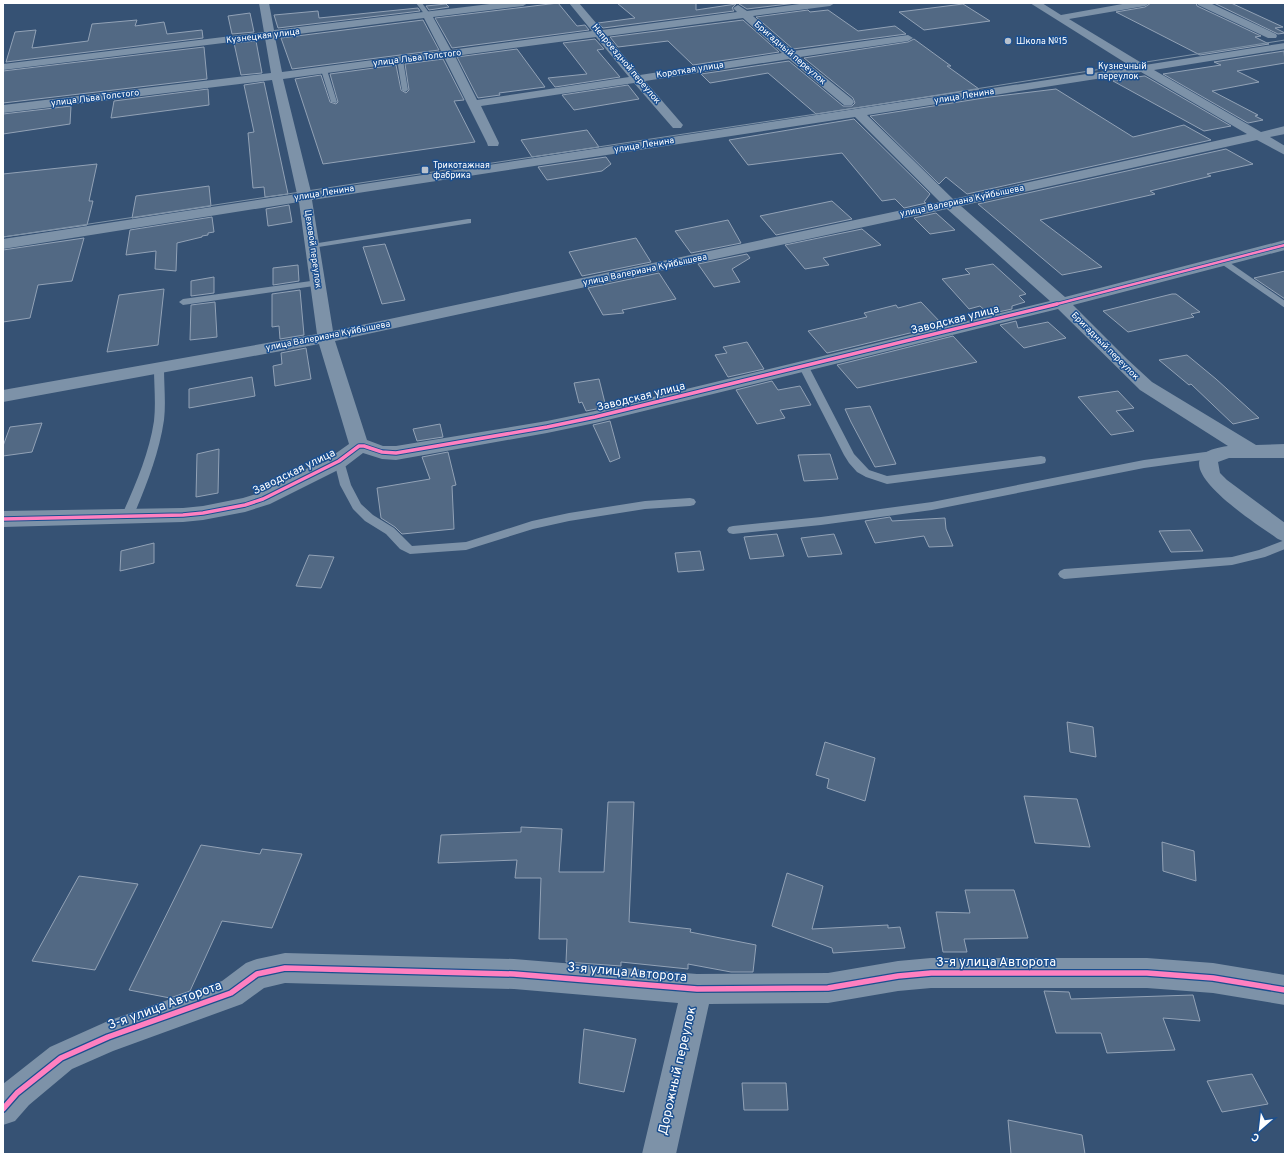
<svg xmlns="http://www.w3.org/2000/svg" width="1288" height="1157" viewBox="0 0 1288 1157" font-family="Overpass,sans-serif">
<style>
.building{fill:#526984;stroke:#92a2b6}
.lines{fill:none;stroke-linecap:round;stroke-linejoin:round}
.lane{fill:#7d92a8;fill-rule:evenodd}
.street{fill:#7d92a8;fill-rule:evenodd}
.tram{stroke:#7e92a7;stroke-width:1}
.cycleway-far2-casing{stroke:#1b4f8f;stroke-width:4}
.cycleway-far1-casing{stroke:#1b4f8f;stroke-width:5.5}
.cycleway-casing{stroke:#1b4f8f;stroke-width:8}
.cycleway-far2{stroke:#ff80c0;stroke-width:2.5}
.cycleway-far1{stroke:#ff80c0;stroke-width:3.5}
.cycleway{stroke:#ff80c0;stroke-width:5.5}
.poi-dot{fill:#b9c2ce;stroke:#1b4f8f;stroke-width:1.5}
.labels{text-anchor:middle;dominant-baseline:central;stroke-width:3;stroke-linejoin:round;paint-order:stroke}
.far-street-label{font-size:9px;fill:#fff;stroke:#1b4f8f}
.far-poi-label{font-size:9px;fill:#fff;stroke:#1b4f8f;text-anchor:start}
.street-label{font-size:11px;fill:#fff;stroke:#1b4f8f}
.near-street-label{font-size:13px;fill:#fff;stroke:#1b4f8f}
</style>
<rect width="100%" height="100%" fill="#365274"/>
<g class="building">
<polygon points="558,3 577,26 585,25 589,30 452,48 435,18"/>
<polygon points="617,3 696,3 696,10 736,4 732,8 734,11 603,28 598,23 635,18"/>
<polygon points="747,3 796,3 747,9 739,4"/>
<polygon points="1151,3 1196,3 1197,6 1261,36 1255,37 1269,44 1200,55 1116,12 1145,7"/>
<polygon points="1214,3 1231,3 1283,27 1275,28 1285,33 1278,34"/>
<polygon points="446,4 449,7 429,10 426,6"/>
<polygon points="963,4 990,21 924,30 899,12"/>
<polygon points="418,8 420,11 278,28 274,15 318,11 319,18"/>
<polygon points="808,10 810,12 828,10 858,31 895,26 906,34 793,49 756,17"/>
<polygon points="250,13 254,32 232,34 228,16"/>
<polygon points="137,20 135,26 164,22 167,34 202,30 203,38 6,62 15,32 36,30 32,48 88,41 92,24"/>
<polygon points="423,20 439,50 292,69 281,38"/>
<polygon points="743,20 779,52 693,65 668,41 618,47 610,37"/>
<polygon points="595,39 604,49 597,50 620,77 555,87 548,78 587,74 563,43"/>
<polygon points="914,39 951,66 947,66 979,89 816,114 768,73 710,83 701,74 789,61 843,106 852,106 855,103 853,98 804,58 908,42"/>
<polygon points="256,41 262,73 241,75 234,43"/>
<polygon points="204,47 207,79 3,103 3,71"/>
<polygon points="517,49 545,87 499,93 500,95 478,98 457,57"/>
<polygon points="1284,51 1285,63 1237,71 1259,82 1212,91 1258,115 1255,116 1263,120 1248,123 1163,74 1221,65 1214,62"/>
<polygon points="443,59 464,100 454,101 475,142 323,164 295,79 321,75 330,102 336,104 338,102 330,74 396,65 401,90 406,93 409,90 405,64"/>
<polygon points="1144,76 1145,76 1231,126 1204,131 1113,81"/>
<polygon points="264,82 288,194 265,197 264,187 253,188 248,133 254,132 244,85"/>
<polygon points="628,85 639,99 574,110 562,95"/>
<polygon points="208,89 209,105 111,118 114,101"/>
<polygon points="1056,89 1133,137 1184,125 1211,140 967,194 946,177 939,184 870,116 990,97"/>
<polygon points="71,106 70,124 3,134 3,114"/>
<polygon points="854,119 930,194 924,202 926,203 904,208 895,199 882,201 842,153 748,165 729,140"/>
<polygon points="587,130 599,147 532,157 521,140"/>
<polygon points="1226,149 1253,164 1207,174 1211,176 1150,191 1155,194 1040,220 1102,267 1062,275 978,204"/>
<polygon points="606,157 611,164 602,171 547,180 538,167"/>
<polygon points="97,164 89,201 93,201 87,225 3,237 3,174"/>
<polygon points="209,186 211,206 132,218 136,196"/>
<polygon points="832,201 852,219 776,235 760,216"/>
<polygon points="289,205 292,222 268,226 266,209"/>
<polygon points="936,213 955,230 930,234 914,218"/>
<polygon points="212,217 214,232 208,233 208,235 202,236 202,237 177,243 176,271 155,269 156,251 126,255 130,230"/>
<polygon points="728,220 741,243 691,253 675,231"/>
<polygon points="862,229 881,245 823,258 829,265 805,269 785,245"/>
<polygon points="84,238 72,281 38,285 30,318 3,322 3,250"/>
<polygon points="636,238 651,262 582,276 569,252"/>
<polygon points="385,244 405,300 382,304 363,247"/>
<polygon points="747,254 750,258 732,269 740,282 714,287 698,264"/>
<polygon points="993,264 1026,294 1019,296 1025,302 1012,306 1012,309 989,314 980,306 969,309 942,279 970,274 965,269"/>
<polygon points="298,265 299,281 273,285 273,268"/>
<polygon points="1285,271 1285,299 1254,278"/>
<polygon points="659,273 676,299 622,310 624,313 603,315 588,288"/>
<polygon points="214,277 214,293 191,296 191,281"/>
<polygon points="164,289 158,345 107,352 119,295"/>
<polygon points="300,290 304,335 280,339 279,326 272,327 272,294"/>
<polygon points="1172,294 1176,294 1200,312 1191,314 1194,317 1128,332 1103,311"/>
<polygon points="215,302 217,337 190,340 191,305"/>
<polygon points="921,302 943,325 827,353 808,331 867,317 864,313 896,305 898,308"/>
<polygon points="1016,321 1018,328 1048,322 1066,338 1024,348 1000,325"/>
<polygon points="953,336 977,362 857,388 837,365"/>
<polygon points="747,342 764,369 728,377 715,355 727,353 723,347"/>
<polygon points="306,348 311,379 275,386 273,366 282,364 281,353"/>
<polygon points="1187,355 1216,379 1259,418 1233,424 1191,384 1189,385 1159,360"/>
<polygon points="252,377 255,396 189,408 189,389"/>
<polygon points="599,379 606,407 586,411 582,402 579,403 574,383"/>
<polygon points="772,381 778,390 800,386 811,405 780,410 785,418 757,424 736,390"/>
<polygon points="1118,391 1134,408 1116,411 1134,431 1111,435 1078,397"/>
<polygon points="870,406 896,464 875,467 851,422 845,409"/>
<polygon points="610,421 620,458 610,462 593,425"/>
<polygon points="42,423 32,452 3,456 3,446 10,427"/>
<polygon points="440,424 443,437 417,441 413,429"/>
<polygon points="219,449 218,493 196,497 197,454"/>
<polygon points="448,452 456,485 452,486 454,529 402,534 395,527 381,518 377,488 430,479 422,457"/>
<polygon points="830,454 838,479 804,481 798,455"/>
<polygon points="890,517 892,521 945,518 946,529 953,546 929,547 924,536 875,543 865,521"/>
<polygon points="1190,530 1203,551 1171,552 1159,531"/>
<polygon points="777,534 784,556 750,559 744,537"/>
<polygon points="834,534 842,554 808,557 801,538"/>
<polygon points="154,543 154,563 120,571 121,551"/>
<polygon points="700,551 704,570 678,572 675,553"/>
<polygon points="309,555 334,557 321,588 296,586"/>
<polygon points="1067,722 1093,727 1096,757 1070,752"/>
<polygon points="825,742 875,758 865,801 827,788 829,779 816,775"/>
<polygon points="1024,796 1077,799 1090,847 1035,843"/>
<polygon points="608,802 634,802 629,922 691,929 690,932 756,945 753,972 731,972 688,964 688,969 621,962 621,966 566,962 567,939 539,939 541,878 515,878 517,860 438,863 441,835 521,832 521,827 562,829 559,872 604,872"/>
<polygon points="1162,842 1194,851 1196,881 1163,871"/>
<polygon points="201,845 260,854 262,849 302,854 272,928 222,921 190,991 170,998 129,990"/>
<polygon points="787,873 823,886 812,929 888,925 888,928 900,927 905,948 833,953 832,948 772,926"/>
<polygon points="79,876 138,884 95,970 32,961"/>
<polygon points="965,890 1014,890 1028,938 964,939 967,952 943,952 936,912 970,913"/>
<polygon points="1044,991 1069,992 1071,999 1193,995 1200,1021 1163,1018 1175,1050 1107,1053 1101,1033 1056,1033"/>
<polygon points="584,1029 636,1039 624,1092 579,1083"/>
<polygon points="1252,1074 1268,1104 1222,1112 1207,1081"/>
<polygon points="742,1083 786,1083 788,1110 744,1110"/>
<polygon points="1008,1120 1082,1135 1085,1154 1011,1154"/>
</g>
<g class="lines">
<g class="lane">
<polygon points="416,3 422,3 430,14 429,15 425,15"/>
<polygon points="400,58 403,60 408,90 405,92 402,90 397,60"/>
<polygon points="324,68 327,70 337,102 336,103 331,102 321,70"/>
<polygon points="468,219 471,219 471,223 312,248 308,246 312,244"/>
<polygon points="1223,258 1285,301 1285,308 1220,263 1219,261"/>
<polygon points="318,280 321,281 322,283 321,285 183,305 179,302 183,299"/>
<polygon points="804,364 809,367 854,454 869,470 887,476 1041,456 1045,457 1046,460 1045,463 1041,464 887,484 866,477 857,472 849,463 844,455 799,367"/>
<path d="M159,365L164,368C164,385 166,403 164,420C159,454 146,486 133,517L131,520H123L121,517C135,486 149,454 154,421C156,403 154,385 154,368Z"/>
<polygon points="1213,451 1217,452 1218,455 1217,458 1144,468 932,510 821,525 733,534 729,533 727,530 729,527 733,526 821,517 932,502 1144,460"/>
<polygon points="339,457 343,458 344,461 351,485 361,504 373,515 394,528 412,546 466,542 532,521 569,513 645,501 690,498 694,499 696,502 694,505 690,506 645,509 569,521 533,529 466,550 410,554 400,549 386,534 365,521 353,509 340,485 334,461 335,458"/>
<polygon points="1285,540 1285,549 1265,557 1232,565 1064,579 1060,577 1058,574 1060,571 1064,569 1232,557 1259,550"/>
</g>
<g class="street">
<path d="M259,3H269L274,30L498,3H528L523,6L433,17L451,50L592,31L569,3H579L602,30L737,12L733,8L738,5L747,11L807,3H835L830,6L753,16L793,51L908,35L913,38L908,41L800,57L852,99L854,102L852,105H844L789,59L645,81L683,125L681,128H673L634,83L481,106L499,143L498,146H488L487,143L444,57L283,79L311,192L1132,67L1030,3H1042L1061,15L1128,3H1150L1145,6L1069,19L1145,65L1285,43V49L1154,70L1261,132L1285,126V134L1270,137L1285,146V155L1257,140L961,206L1065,297L1285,240V250L1073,305L1127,359L1152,382L1256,445L1285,444V458H1229L1218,462L1220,473L1227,480L1285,523V542L1278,539C1257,524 1148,456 1228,446L1140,390L1058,309L595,423L547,433L396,460L382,459L363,453L346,466L270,504L245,512L203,520L183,522L3,527V511L183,508L203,506L243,498L256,494L332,456L349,444L319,344L3,402V390L317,334L299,202L3,249V239L297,194L272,80L3,113V105L271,73L265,38L3,70V64L264,32ZM424,18L441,51L282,72L275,37ZM743,18L782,53L640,75L607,36ZM596,37L629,77L477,100L455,56ZM1141,72L1247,134L953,199L867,115ZM855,117L940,202L333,331L312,200ZM947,209L1050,301L595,411L547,421L396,446H383L367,440L335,341Z"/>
<polygon points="1197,3 1210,3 1276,34 1277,36 1276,38 1268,38 1198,5"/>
<polygon points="285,953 514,959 697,974 828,973 898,961 931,958 1147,958 1213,963 1285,975 1285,1005 1213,993 1147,988 931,988 898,991 828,1003 709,1004 676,1154 642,1154 678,1003 514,989 285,983 264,988 242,1004 113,1051 72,1069 29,1105 15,1121 3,1125 3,1084 50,1047 108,1021 222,981 246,963 257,959"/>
</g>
<polyline class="tram" points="3,237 849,109 1285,40"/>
<defs>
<polyline id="cycleway-far2" points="1053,305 1285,245"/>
<polyline id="cycleway-far1" points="3,519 183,515 203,513 245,505 263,499 339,461 359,446 364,446 382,452 396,453 547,427 595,417 1057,304"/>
<polyline id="cycleway" points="3,1109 17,1093 61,1058 108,1037 231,993 257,974 285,968 514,974 697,989 828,988 898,976 931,973 1147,973 1213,978 1285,990"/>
</defs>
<use href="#cycleway-far2" class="cycleway-far2-casing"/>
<use href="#cycleway-far1" class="cycleway-far1-casing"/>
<use href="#cycleway" class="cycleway-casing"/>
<use href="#cycleway-far2" class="cycleway-far2"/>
<use href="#cycleway-far1" class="cycleway-far1"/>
<use href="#cycleway" class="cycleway"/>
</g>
<g class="poi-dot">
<circle cx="1008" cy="41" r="4"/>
<rect x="1086" y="67" width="8" height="8" rx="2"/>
<rect x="421" y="166" width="8" height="8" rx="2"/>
</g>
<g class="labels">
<g class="far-street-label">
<text transform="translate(263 36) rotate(-7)">Кузнецкая улица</text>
<text transform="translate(790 53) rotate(41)">Бригадный переулок</text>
<text transform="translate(417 58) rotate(-7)">улица Льва Толстого</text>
<text transform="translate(626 64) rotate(50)">Непроездной переулок</text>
<text transform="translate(690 70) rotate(-9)">Короткая улица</text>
<text transform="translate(964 96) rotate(-9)">улица Ленина</text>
<text transform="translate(95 98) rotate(-7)">улица Льва Толстого</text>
<text transform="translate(644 145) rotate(-9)">улица Ленина</text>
<text transform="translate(324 193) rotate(-9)">улица Ленина</text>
<text transform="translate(962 201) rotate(-12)">улица Валериана Куйбышева</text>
<text transform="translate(313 249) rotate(82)">Цеховой переулок</text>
<text transform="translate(645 270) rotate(-12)">улица Валериана Куйбышева</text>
<text transform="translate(328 336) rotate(-11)">улица Валериана Куйбышева</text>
<text transform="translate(1105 346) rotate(45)">Бригадный переулок</text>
</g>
<g class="far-poi-label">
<text x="1016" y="41">Школа №15</text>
<text x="1098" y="66">Кузнечный<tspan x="1098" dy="10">переулок</tspan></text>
<text x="433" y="165">Трикотажная<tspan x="433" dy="10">фабрика</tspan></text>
</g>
<g class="street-label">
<text transform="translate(955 320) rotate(-14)">Заводская улица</text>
<text transform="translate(641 397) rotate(-14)">Заводская улица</text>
<text transform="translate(294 472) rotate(-26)">Заводская улица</text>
</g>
<g class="near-street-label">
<text x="996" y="963">3-я улица Авторота</text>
<text transform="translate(627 973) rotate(5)">3-я улица Авторота</text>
<text transform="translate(165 1006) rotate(-20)">3-я улица Авторота</text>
<text transform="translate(678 1071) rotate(-77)">Дорожный переулок</text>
</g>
</g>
<rect width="1288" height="1157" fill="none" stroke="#ffffff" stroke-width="8"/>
<g transform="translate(1260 1129) rotate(208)" stroke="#1b4f8f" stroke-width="3" paint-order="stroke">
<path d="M0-3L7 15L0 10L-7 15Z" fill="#ffffff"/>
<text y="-6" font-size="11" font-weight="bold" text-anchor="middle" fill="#ffffff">С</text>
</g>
</svg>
